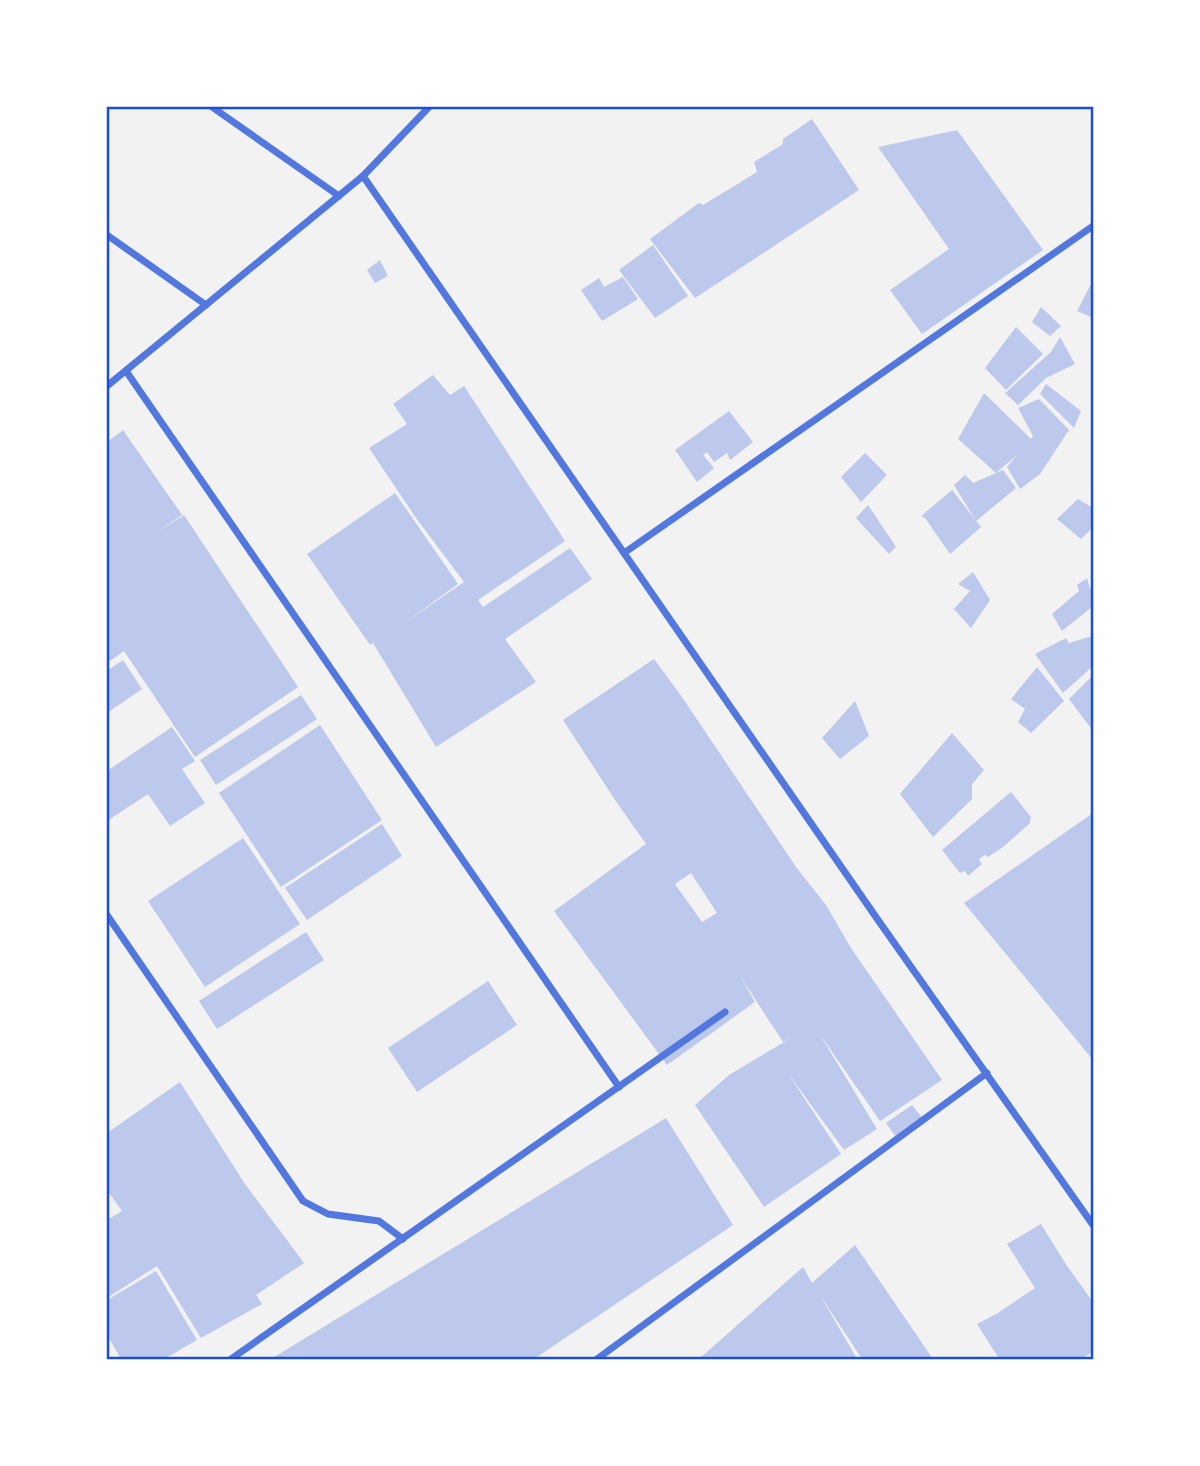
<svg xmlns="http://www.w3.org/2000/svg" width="1200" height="1466" viewBox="0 0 1200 1466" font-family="'Noto Serif',serif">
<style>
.building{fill:#bdc9ec;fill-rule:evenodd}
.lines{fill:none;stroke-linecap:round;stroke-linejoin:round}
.minor{stroke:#5277de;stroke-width:7}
.neatline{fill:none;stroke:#1d4ed8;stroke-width:2.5}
</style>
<rect width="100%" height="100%" fill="#f2f2f2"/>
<g class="building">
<polygon points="812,119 859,190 695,298 650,239 699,203 703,205 757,172 754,162 783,144 783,139"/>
<polygon points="957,130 1043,250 922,334 890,290 949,249 878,147"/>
<polygon points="653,245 688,296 655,318 619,270"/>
<polygon points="380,260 388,276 375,283 367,270"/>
<polygon points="623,277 638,299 602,321 581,290 599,278 604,287"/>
<polygon points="1093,280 1093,318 1077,311"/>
<polygon points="1041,307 1061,326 1050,336 1032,322"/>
<polygon points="1016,327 1043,354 1006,390 985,368"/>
<polygon points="1060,337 1075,364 1046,378 1018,405 1005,393 1051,352"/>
<polygon points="433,375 450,395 464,386 565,541 478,600 483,607 570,548 592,579 505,639 536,682 436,747 373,643 370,645 307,554 395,493 458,584 407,621 464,582 416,518 369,448 407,424 393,404"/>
<polygon points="1046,384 1081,411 1074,428 1040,394"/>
<polygon points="984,393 1031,439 1033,436 1018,408 1039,399 1069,430 1040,474 1020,489 1007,467 1017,455 996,473 1003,470 1016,488 976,521 954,485 965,475 973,483 996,473 958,439"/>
<polygon points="729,411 753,442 730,460 727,453 714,462 707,452 703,455 714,468 697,482 675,450"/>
<polygon points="123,430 182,515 155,533 184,515 298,687 195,757 124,651 107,663 107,442"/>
<polygon points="865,453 887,475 861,502 841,477"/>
<polygon points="952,490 981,527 950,554 925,518 921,516"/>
<polygon points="1078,499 1093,508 1093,527 1081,539 1057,519"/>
<polygon points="868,505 896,547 889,554 856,518"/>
<polygon points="973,572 990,600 971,628 954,609 970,591 958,584"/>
<polygon points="1087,578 1090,589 1093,587 1093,606 1062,631 1052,614 1079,591 1077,585"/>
<polygon points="1092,636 1093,666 1063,693 1035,654 1066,638 1069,643"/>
<path d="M654,659L682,697L796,867L826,905L851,948L942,1080L880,1121L819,1033L877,1129L844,1150L787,1072L841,1154L764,1207L695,1105L729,1075L791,1038L783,1042L740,976L755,1002L667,1065L554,911L646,844L615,800L563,720ZM691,873L717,913L702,922L675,884Z"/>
<polygon points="123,660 142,689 107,713 107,671"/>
<polygon points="1037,667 1064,701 1031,733 1018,722 1025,709 1011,699"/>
<polygon points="1093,675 1093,731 1069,699"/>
<polygon points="301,695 317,719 216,785 200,760"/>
<polygon points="855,701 869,736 840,759 822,738"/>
<polygon points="320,725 382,820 281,887 219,793"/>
<polygon points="172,727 195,761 182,769 205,803 170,826 148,794 107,821 107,771"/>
<polygon points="952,733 984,770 972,784 972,799 933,837 900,794"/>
<polygon points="1011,792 1031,817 1030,823 1003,847 988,857 985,855 979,859 982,864 968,876 965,871 960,873 942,850"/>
<polygon points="1093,813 1093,1060 964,903"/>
<polygon points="382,824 402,856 307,920 285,888"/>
<polygon points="243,838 300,924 205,987 148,901"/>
<polygon points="306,932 324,960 217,1029 199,1001"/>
<polygon points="488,981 517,1025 417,1092 388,1048"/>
<polygon points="180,1082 245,1184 304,1263 256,1295 262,1304 201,1338 157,1266 107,1298 107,1220 122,1211 107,1190 107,1133"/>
<polygon points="912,1105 924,1120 898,1140 886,1123"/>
<polygon points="666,1118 733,1225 534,1359 271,1359"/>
<polygon points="1041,1224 1067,1266 1093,1302 1093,1352 1081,1359 995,1359 998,1357 977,1324 998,1313 1035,1288 1007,1244"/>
<polygon points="855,1245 933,1359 862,1359 820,1295 857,1359 699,1359 803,1267 812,1283"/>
<polygon points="156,1271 197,1340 164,1359 121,1359 107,1335 107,1300"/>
</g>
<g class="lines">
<g class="minor">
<polyline points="212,107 339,196"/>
<polyline points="363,176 878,920 1093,1225"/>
<polyline points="107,235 206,305"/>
<polyline points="126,371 619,1087"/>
<polyline points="107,386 363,176 429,107"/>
<polyline points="624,553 1093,226"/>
<polyline points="107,915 303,1201 328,1214 379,1221 403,1239"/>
<polyline points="231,1359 725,1012"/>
<polyline points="597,1359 987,1073"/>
</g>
</g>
<rect width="1200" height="1466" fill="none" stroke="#ffffff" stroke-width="217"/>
<rect x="108" y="108" width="984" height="1250" class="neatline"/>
</svg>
